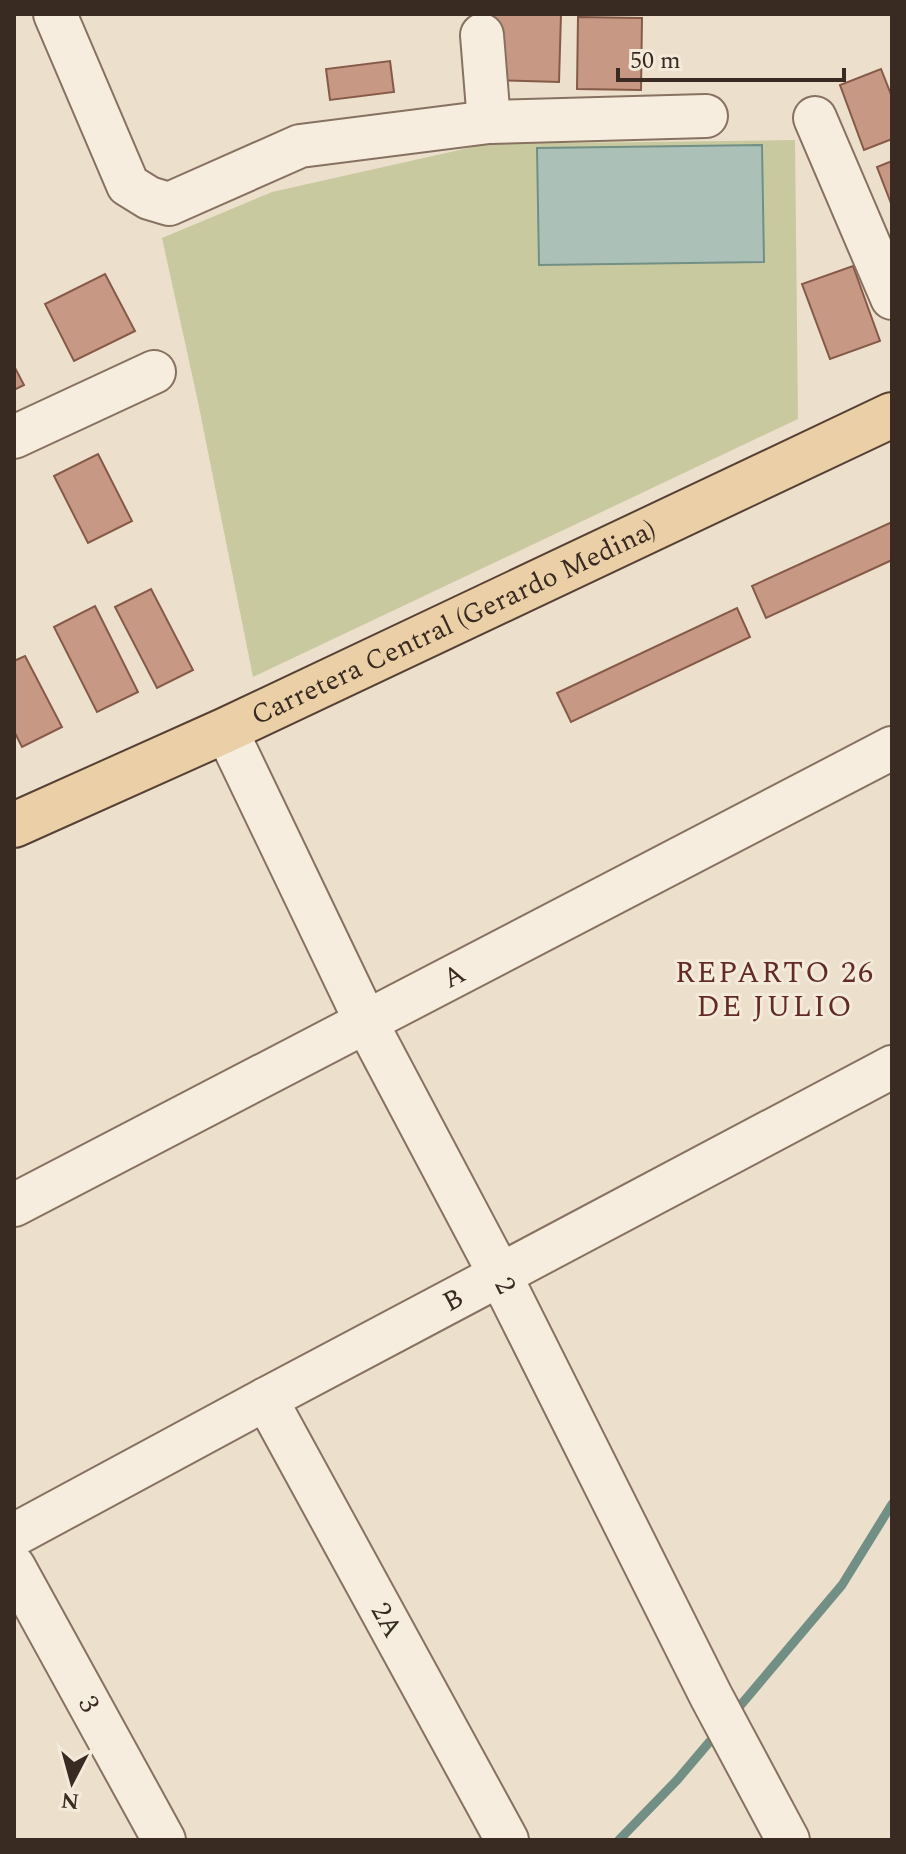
<svg xmlns="http://www.w3.org/2000/svg" width="906" height="1854" viewBox="0 0 906 1854" font-family="Spectral,serif">
<style>
.green{fill:#c9c99f}
.water{fill:#abc1b8;stroke:#728f85;stroke-width:2}
.lines{fill:none;stroke-linecap:round;stroke-linejoin:round}
.stream{stroke:#728f85;stroke-width:9}
.building{fill:#c79984;stroke:#855a48;stroke-width:2}
.minor-casing{stroke:#877160;stroke-width:46}
.major-casing{stroke:#564034;stroke-width:48}
.minor{stroke:#f7edde;stroke-width:42}
.major{stroke:#ebcfa7;stroke-width:44}
.labels{text-anchor:middle;dominant-baseline:central;stroke-width:6;stroke-linejoin:round;paint-order:stroke}
.street-label{font-size:28px;fill:#392b22;stroke:#f4eada}
.neighbourhood-label{font-size:30px;letter-spacing:2px;fill:#622c25;stroke:#f4eada}
</style>
<rect width="100%" height="100%" fill="#ecdfcb"/>
<polygon class="green" points="795,140 798,419 253,677 197,397 162,238 272,192 486,144"/>
<polygon class="water" points="762,145 764,262 539,265 537,148"/>
<g class="lines">
<g class="stream">
<polyline points="734,1713 842,1585 892,1504"/>
<polyline points="619,1840 678,1779 717,1733"/>
</g>
</g>
<g class="building">
<polygon points="493,14 561,14 559,82 491,80"/>
<polygon points="578,17 642,18 641,90 577,89"/>
<polygon points="390,61 394,92 330,100 326,69"/>
<polygon points="881,69 892,97 892,139 864,150 840,85"/>
<polygon points="892,161 892,206 877,167"/>
<polygon points="853,266 880,341 830,359 802,284"/>
<polygon points="105,274 135,331 74,361 45,304"/>
<polygon points="14,366 24,385 14,390"/>
<polygon points="98,454 132,521 88,543 54,476"/>
<polygon points="892,522 892,560 766,618 752,586"/>
<polygon points="151,589 193,670 157,688 115,607"/>
<polygon points="95,606 138,692 97,712 54,627"/>
<polygon points="737,608 750,637 571,722 557,693"/>
<polygon points="25,656 62,727 22,747 14,731 14,661"/>
</g>
<g class="lines">
<defs>
<g id="minor">
<polyline points="55,14 128,185 149,198 169,204 300,146 489,122 706,116"/>
<polyline points="482,35 489,122"/>
<polyline points="815,118 892,298"/>
<polyline points="14,437 154,372"/>
<path id="s1" d="M226,730L366,1022L500,1275L711,1696L788,1840"/>
<path id="s2" d="M14,1205L892,748"/>
<path id="s3" d="M266,1399L507,1840"/>
<path id="s4" d="M14,1535L266,1399L892,1067"/>
<path id="s5" d="M14,1567L164,1840"/>
</g>
<g id="major">
<path id="s6" d="M14,825L226,730L892,415"/>
</g>
</defs>
<use href="#minor" class="minor-casing"/>
<use href="#major" class="major-casing"/>
<use href="#minor" class="minor"/>
<use href="#major" class="major"/>
</g>
<g class="labels">
<g class="street-label">
<text stroke="none"><textPath href="#s6" startOffset="484">Carretera Central (Gerardo Medina)</textPath></text>
<text stroke="none"><textPath href="#s2" startOffset="496">A</textPath></text>
<text stroke="none"><textPath href="#s1" startOffset="622">2</textPath></text>
<text stroke="none"><textPath href="#s4" startOffset="498">B</textPath></text>
<text stroke="none"><textPath href="#s3" startOffset="252">2A</textPath></text>
<text stroke="none"><textPath href="#s5" startOffset="156">3</textPath></text>
</g>
<g class="neighbourhood-label">
<text x="775" y="973">REPARTO 26<tspan x="775" dy="34">DE JULIO</tspan></text>
</g>
</g>
<rect width="906" height="1854" fill="none" stroke="#392b22" stroke-width="32"/>
<g transform="translate(72 1782) rotate(186)" stroke="#f4eada" stroke-width="6" paint-order="stroke">
<path d="M0-6L14 30L0 20L-14 30Z" fill="#392b22"/>
<text y="-12" font-size="22" font-weight="bold" text-anchor="middle" fill="#392b22">N</text>
</g>
<path d="M618 68v12h226v-12" fill="none" stroke="#392b22" stroke-width="4"/>
<text x="630" y="68" font-size="24" fill="#392b22" stroke="#f4eada" stroke-width="6" paint-order="stroke">50 m</text>
</svg>
